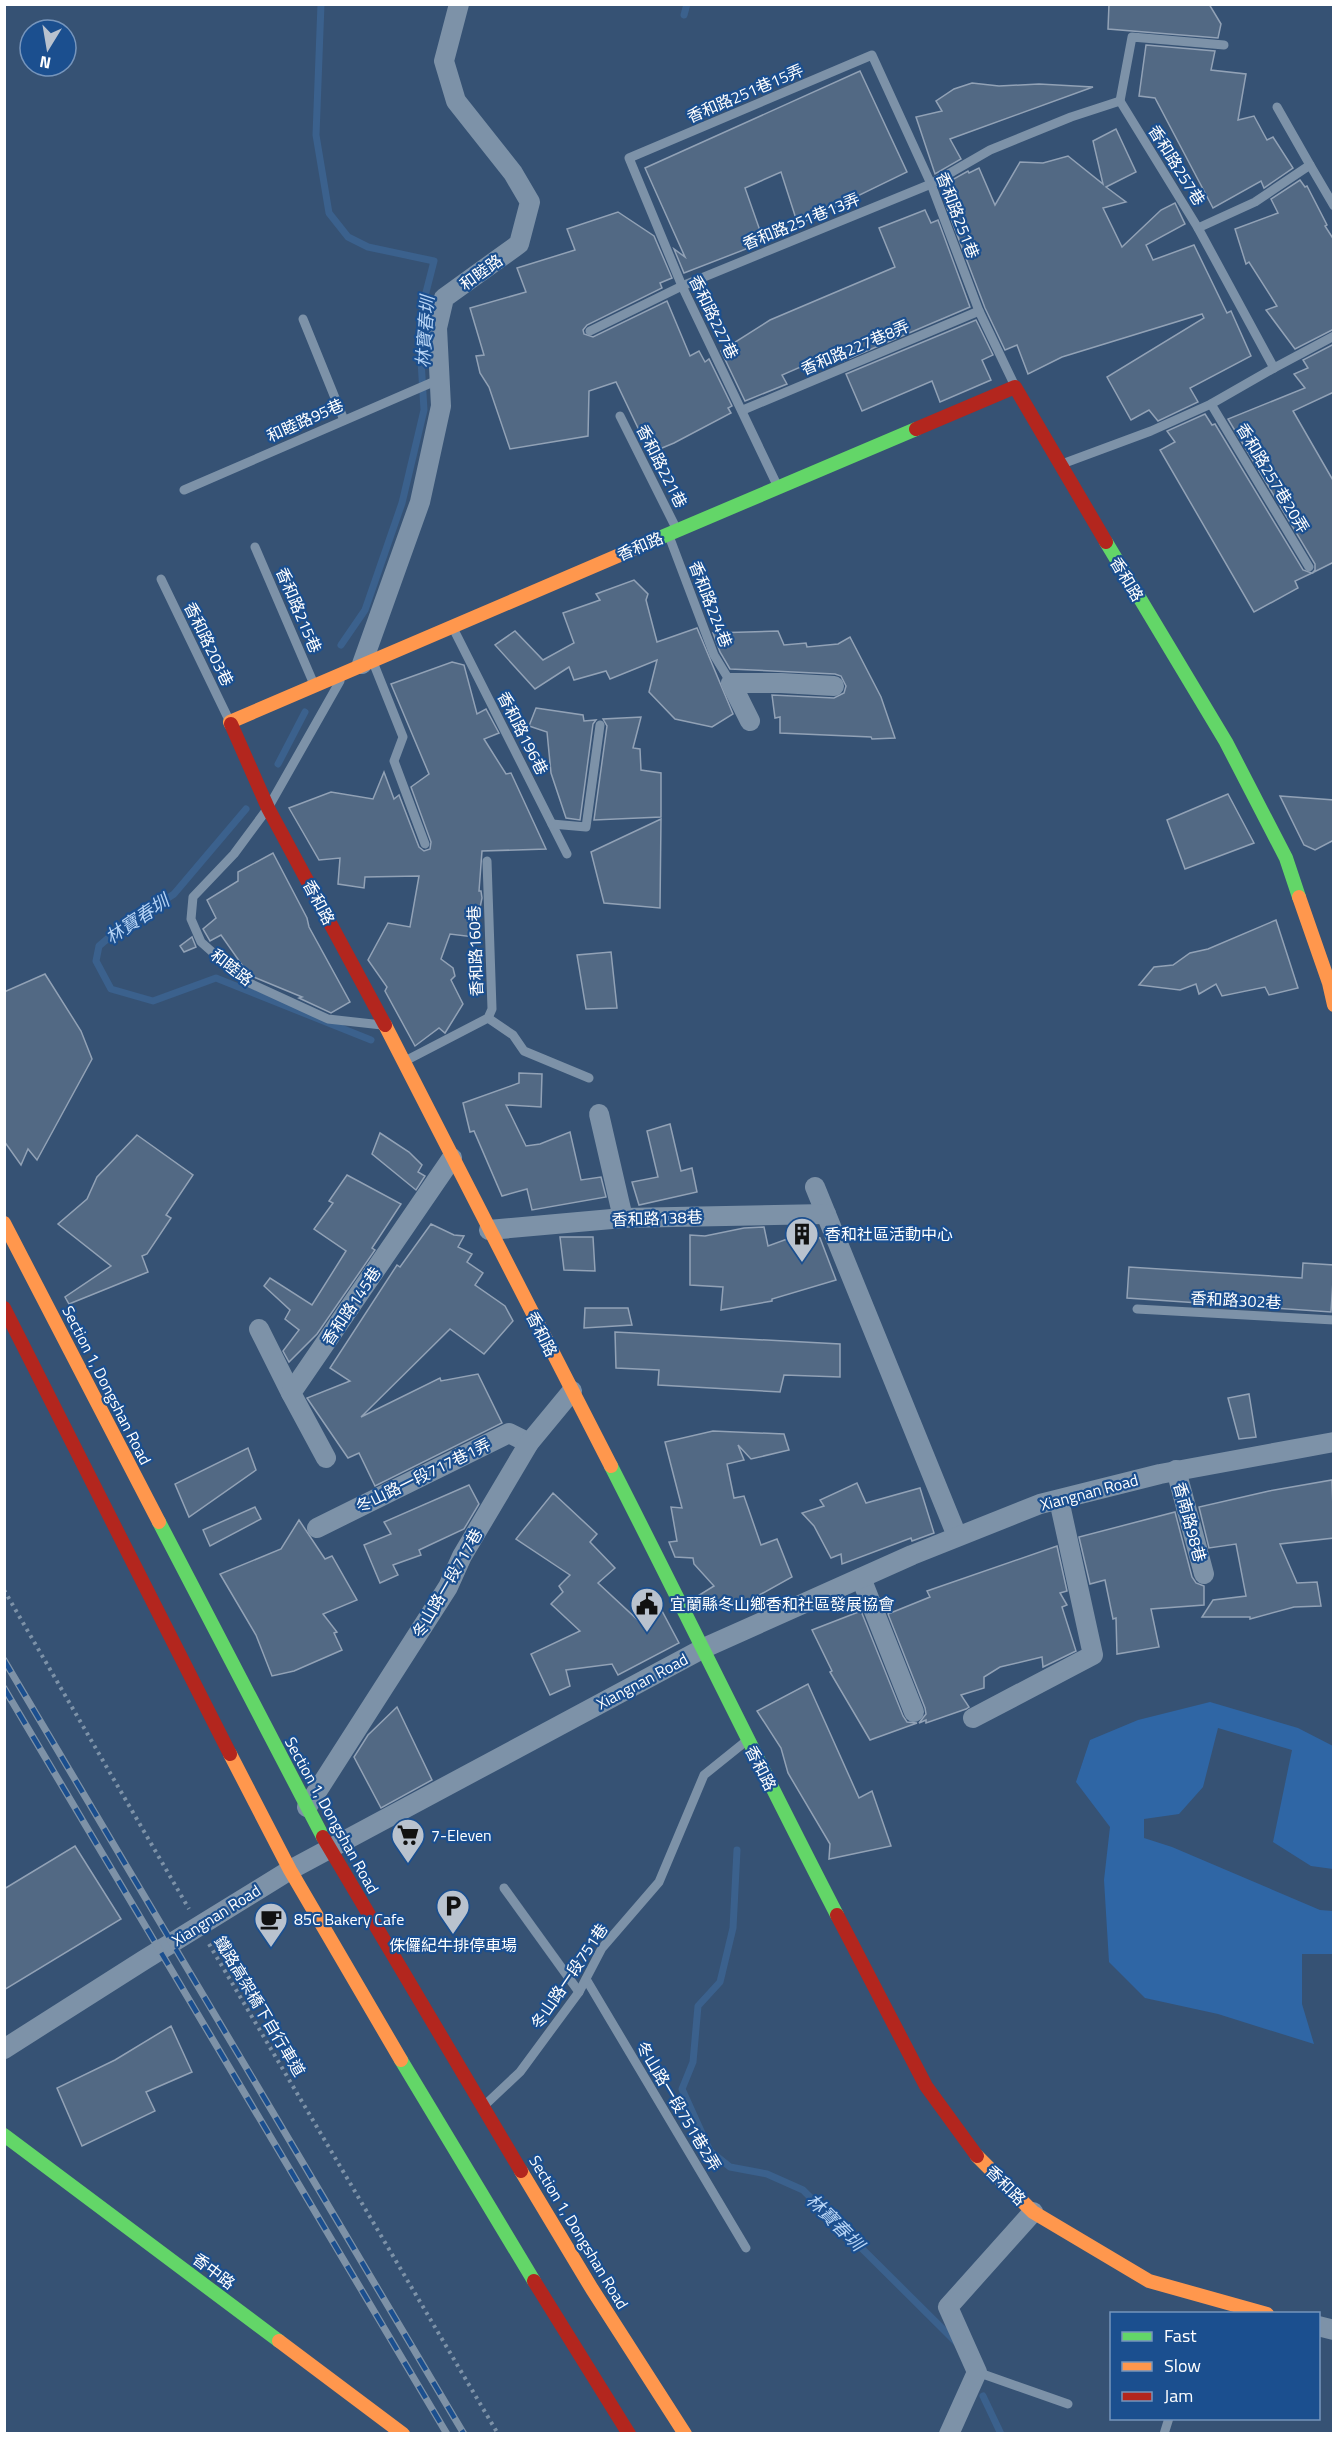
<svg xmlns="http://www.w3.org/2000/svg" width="1338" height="2438" viewBox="0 0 1338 2438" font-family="'Titillium Web','Noto Sans TC',sans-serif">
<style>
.green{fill:#2f66a5}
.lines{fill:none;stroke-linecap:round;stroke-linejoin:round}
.stream{stroke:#3b618d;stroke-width:7}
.building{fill:#526984;stroke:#92a2b6;stroke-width:1.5}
.path{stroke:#7d92a8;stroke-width:4;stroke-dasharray:3 4.5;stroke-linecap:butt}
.lane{stroke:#7d92a8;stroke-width:9}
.street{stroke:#7d92a8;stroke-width:20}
.fast{stroke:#63d668;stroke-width:14}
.slow{stroke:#ff974d;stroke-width:14}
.jam{stroke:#b3261e;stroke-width:14}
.rail-casing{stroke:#7e92a7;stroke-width:7}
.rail{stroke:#1b4f8f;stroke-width:4.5;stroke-dasharray:14;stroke-linecap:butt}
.labels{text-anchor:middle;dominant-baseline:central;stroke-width:4.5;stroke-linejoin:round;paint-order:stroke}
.street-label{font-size:16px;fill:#fff;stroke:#1b4f8f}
.poi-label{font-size:16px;fill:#fff;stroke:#1b4f8f;text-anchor:start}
.water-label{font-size:18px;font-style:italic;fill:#b5d3f5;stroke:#1b4f8f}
</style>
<rect width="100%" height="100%" fill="#365274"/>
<polygon class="green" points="1210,1702 1298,1728 1333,1746 1333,1869 1311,1866 1273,1842 1292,1750 1218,1728 1203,1787 1179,1814 1144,1819 1144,1838 1172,1847 1320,1910 1333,1911 1333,1954 1302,1954 1302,2004 1314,2044 1218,2014 1145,1998 1109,1962 1104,1880 1110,1827 1076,1782 1090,1740 1138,1720"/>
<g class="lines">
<g class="stream">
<polyline points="321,4 316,135 329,213 348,237 368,247 434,261 423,304 420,344 424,410 402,503 365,610 341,645"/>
<polyline points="684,15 687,4"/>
<polyline points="278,764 305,712"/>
<polyline points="246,809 174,894 113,934 99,946 96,961 111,989 153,1001 216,978 371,1040"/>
<polyline points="737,1850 733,1928 720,1982 698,2006 693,2062 682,2089 710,2151 730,2167 767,2174 803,2190 957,2343"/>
<polyline points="983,2396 1001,2434"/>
</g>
</g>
<g class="building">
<polygon points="1109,4 1209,4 1221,24 1218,38 1108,29"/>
<polygon points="1146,45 1215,51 1211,70 1246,74 1238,120 1254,116 1267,140 1273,137 1293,168 1264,188 1261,181 1213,208 1155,98 1139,96"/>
<polygon points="860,71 907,172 798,225 781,172 745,188 764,242 684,273 674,249 685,257 645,168"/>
<polygon points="972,83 999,86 1039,84 1093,87 950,139 961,159 935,174 916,117 942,111 936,101 954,89"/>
<polygon points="1116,129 1136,172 1106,187 1126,202 1103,208 1122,247 1161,210 1175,203 1185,224 1146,245 1153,260 1194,245 1227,313 1231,311 1251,356 1190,388 1198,402 1158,421 1149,410 1131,420 1107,377 1204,318 1202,314 1062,357 1028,374 1017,345 1005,350 985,308 945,203 949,202 941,186 968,171 969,173 979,168 995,205 1020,162 1043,163 1068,156 1103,184 1093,141"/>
<polygon points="1300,180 1305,187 1307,186 1327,225 1325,226 1334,240 1334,329 1295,349 1266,310 1277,306 1249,262 1246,264 1235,229 1278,213 1271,199"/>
<polygon points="925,210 931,223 938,220 970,307 841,362 837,351 782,375 787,384 745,401 721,351 770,320 895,267 879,228"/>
<polygon points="618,212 654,236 672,278 660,283 662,288 587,325 583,330 584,334 593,337 667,301 690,356 699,351 705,362 709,359 732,406 728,408 731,413 674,443 650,453 616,382 589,391 588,436 510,449 489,387 480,373 476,356 484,355 470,308 526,292 517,268 575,250 567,229"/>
<polygon points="976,320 993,355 982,360 991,380 940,402 932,381 862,411 846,374"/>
<polygon points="1334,344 1334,392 1293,411 1334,482 1334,562 1312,573 1315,570 1315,564 1228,419 1305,388 1294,374 1308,368 1303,360"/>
<polygon points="1205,414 1212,425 1215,424 1303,570 1312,573 1295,581 1298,588 1254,612 1160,450 1175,442 1167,431"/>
<polygon points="634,580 648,594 646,600 657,642 697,628 733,714 712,727 675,719 649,692 657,660 610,679 606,671 574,680 569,667 535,689 495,645 515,631 543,660 574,643 563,613 600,600 596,594"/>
<polygon points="778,631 784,645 806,643 807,647 838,644 850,637 881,697 895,738 872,739 871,737 780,733 780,717 775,718 772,695 834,698 844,693 846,686 841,676 835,674 730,669 720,652 713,633"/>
<polygon points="452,662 464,665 477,714 486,709 499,733 484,739 506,774 511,773 546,849 482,851 479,891 481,891 482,898 474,937 450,934 441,959 453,968 455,976 451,980 463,1004 445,1033 439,1028 415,1046 385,991 387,987 368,960 388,923 410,927 419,876 365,877 364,888 338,884 340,858 319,860 289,808 331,792 373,799 384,772 394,799 399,795 419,847 424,851 430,849 431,842 411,787 429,774 391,684"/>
<polygon points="536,708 583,715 584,721 596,720 593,724 580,820 566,818 551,773 547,732 529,726"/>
<polygon points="641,717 633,748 640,749 641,770 661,773 661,817 594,820 607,726 603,719"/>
<polygon points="1228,794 1254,843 1185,869 1167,820"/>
<polygon points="1280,796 1334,800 1334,840 1315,850 1304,845"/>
<polygon points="661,819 660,908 604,903 591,852"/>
<polygon points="273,853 307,918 309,927 350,1002 331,1013 299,998 302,997 249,975 221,935 210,941 203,929 216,918 207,900 238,881 238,872"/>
<polygon points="1276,920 1298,988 1269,995 1265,987 1222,996 1216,984 1199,994 1196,984 1180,990 1139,985 1154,967 1173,965 1190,953 1208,949"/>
<polygon points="192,937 196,947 184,952 180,946"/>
<polygon points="611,952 617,1008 586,1009 577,955"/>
<polygon points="45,974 81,1031 92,1059 37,1160 28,1149 21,1165 4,1141 4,992"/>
<polygon points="519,1073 542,1074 541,1107 506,1105 526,1146 540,1144 570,1132 581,1180 601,1177 606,1197 532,1210 527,1189 502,1196 474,1131 470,1132 463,1103 519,1083"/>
<polygon points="670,1124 681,1171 692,1168 697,1192 639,1205 632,1182 658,1177 647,1131"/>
<polygon points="380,1133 409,1152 422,1165 418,1172 425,1176 416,1190 372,1154"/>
<polygon points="137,1135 193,1175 166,1215 171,1218 147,1254 142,1256 148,1272 69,1304 65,1297 111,1266 58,1224 87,1199 97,1177"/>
<polygon points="347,1175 401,1204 372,1248 375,1250 317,1334 289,1362 283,1351 299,1330 285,1319 290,1310 264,1286 270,1278 312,1305 346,1251 314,1229 333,1203 329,1201"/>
<polygon points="431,1224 454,1235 464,1236 458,1247 472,1254 467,1262 483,1273 475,1285 505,1306 513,1321 484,1354 450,1329 361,1417 440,1378 441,1381 478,1374 502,1423 375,1486 359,1453 348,1458 307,1398 350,1381 330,1368 397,1265 400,1267"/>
<polygon points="764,1227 768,1246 801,1234 820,1238 836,1280 772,1299 772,1301 721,1310 723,1287 690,1285 690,1235 705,1236 744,1228"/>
<polygon points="560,1237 593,1237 595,1271 564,1270"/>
<polygon points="1303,1263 1334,1265 1331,1312 1127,1298 1129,1267 1302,1278"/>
<polygon points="585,1308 628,1308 632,1325 584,1328"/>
<polygon points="615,1332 840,1344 840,1377 784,1375 780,1392 658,1385 659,1370 616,1368"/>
<polygon points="1249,1394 1256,1437 1239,1439 1228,1398"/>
<polygon points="713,1431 784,1434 789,1450 751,1459 738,1445 744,1460 727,1464 734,1498 744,1496 761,1545 777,1539 792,1577 734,1609 731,1602 697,1600 696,1597 714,1586 694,1564 693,1558 675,1557 669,1542 677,1541 671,1507 682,1508 665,1442"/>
<polygon points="248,1448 256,1470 189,1517 175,1484"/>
<polygon points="1332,1480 1334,1538 1280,1544 1297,1583 1317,1582 1321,1606 1294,1607 1250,1619 1250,1617 1202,1617 1213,1600 1246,1596 1236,1544 1209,1548 1199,1507 1269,1491"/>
<polygon points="857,1483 866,1503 920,1488 934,1533 912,1541 911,1538 842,1564 841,1554 831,1558 814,1526 802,1513 824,1506 820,1500"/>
<polygon points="469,1485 479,1504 464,1529 419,1550 421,1555 393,1565 398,1575 380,1583 364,1545 391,1534 384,1522"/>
<polygon points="553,1493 597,1534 590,1542 615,1568 598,1583 640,1622 662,1611 679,1643 618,1675 612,1664 566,1670 570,1686 550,1695 531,1654 580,1631 551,1604 563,1592 559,1586 570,1575 516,1539"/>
<polygon points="255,1507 261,1519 210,1546 203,1530"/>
<polygon points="1175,1512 1192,1577 1196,1583 1204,1586 1204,1605 1151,1609 1159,1647 1117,1654 1116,1618 1113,1619 1105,1580 1090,1584 1079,1537"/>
<polygon points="299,1520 325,1559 332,1556 357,1600 323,1614 337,1632 334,1633 342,1650 294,1671 272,1676 256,1635 220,1574 281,1549"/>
<polygon points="1057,1546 1067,1591 1060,1593 1067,1605 1062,1607 1076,1651 1043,1667 1042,1657 1000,1667 984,1677 984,1688 961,1695 969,1707 966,1709 926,1723 926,1720 919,1723 926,1714 925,1708 888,1614 930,1597 927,1591"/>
<polygon points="861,1611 903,1716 907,1722 917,1723 870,1740 830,1672 832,1671 812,1630"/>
<polygon points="808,1684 859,1798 872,1791 891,1846 829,1859 830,1844 788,1773 781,1748 757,1711"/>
<polygon points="397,1707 432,1780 381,1808 354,1757 368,1735"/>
<polygon points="75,1846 121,1919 4,1990 4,1889"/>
<polygon points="171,2026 192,2072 146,2092 155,2111 82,2146 57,2088 115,2060"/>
</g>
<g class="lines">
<g class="path">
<polyline points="4,1590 189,1909"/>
<polyline points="209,1944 498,2434"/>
</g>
<g class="lane">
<polyline points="1120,101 1132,37 1224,45"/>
<polyline points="1277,107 1310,165"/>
<polyline points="1198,228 1255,202 1310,165 1334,206"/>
<polyline points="303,319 344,420"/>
<polyline points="590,331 682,286 931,184 990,150 1071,117 1120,101 1198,228 1274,368 1211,404 1151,431 1062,464"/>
<polyline points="1274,368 1334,336"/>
<polyline points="1211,404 1309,567"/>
<polyline points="743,410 979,311"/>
<polyline points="620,416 676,528"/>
<polyline points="777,485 682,286 629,158 872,55 931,184 979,311 1014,384"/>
<polyline points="184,490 440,379"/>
<polyline points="669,536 714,655 731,683"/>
<polyline points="255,547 313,682"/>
<polyline points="161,579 229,720"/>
<polyline points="453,628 567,854"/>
<polyline points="373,662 403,737 394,761 425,844"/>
<polyline points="340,681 268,808 234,854 193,897 191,919 201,942 245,981 328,1019 382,1025"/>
<polyline points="552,824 586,827 600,725"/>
<polyline points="488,1018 513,1035 524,1051 589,1078"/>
<polyline points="407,1060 488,1018 492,1009 487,861"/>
<polyline points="1137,1309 1334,1320"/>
<polyline points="504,1888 579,1992"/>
<polyline points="586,1979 746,2248"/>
<polyline points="486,2104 520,2072 579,1992 602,1948 659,1882 704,1775 745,1742"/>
<polyline points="977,2372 1068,2404"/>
<polyline points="1164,2434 1169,2418"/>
</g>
<g class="street">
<polyline points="362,664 420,502 441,406 437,328 444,298 519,244 530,202 513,173 456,101 444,61 459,4"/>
<polyline points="750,721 731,683 781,683 834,686"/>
<polyline points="599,1114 623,1218"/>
<polyline points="815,1187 957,1536"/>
<polyline points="489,1230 623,1218 826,1214"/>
<polyline points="259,1329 291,1393"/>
<polyline points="326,1458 291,1393 452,1158"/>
<polyline points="1176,1470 1204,1574"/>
<polyline points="317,1528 509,1433 529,1443"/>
<polyline points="861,1578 914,1712"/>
<polyline points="973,1718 1093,1655 1059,1500"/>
<polyline points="307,1807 448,1587 462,1556 529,1443 572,1391"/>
<polyline points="4,2049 144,1960 290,1870 704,1648 912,1555 1040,1504 1160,1474 1334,1442"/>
<polyline points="1318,2326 1334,2330"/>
<polyline points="949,2434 977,2372 948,2307 1033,2212"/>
</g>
<g class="fast">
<polyline points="650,542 916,429"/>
<polyline points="1106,542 1226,742 1286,858 1299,897"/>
<path d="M611,1466C687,1615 760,1766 837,1915"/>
<polyline points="159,1522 323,1837"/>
<polyline points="401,2060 534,2281"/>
<polyline points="4,2135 279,2341"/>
</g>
<g class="slow">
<polyline points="231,724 230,722 650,542"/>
<polyline points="1299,897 1329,983 1334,1005"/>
<polyline points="385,1025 611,1466"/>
<polyline points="4,1223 159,1522"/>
<polyline points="230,1754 290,1870 401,2060"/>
<polyline points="977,2156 1033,2212 1149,2281 1267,2314"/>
<polyline points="521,2171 592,2289 685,2434"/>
<polyline points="279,2341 403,2434"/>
</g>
<g class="jam">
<polyline points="916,429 1015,387 1106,542"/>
<polyline points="231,724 268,808 385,1025"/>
<polyline points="4,1308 230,1754"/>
<polyline points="323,1837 521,2171"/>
<polyline points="837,1915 926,2086 977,2156"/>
<polyline points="534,2281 629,2434"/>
</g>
<defs>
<g id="rail">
<polyline points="4,1660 464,2434"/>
<polyline points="4,1688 447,2434"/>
</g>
</defs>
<use href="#rail" class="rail-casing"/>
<use href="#rail" class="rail"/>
</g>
<defs>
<symbol id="building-pin" viewBox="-11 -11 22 30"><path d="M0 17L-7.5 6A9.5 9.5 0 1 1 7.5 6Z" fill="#b9c2ce" stroke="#1b4f8f"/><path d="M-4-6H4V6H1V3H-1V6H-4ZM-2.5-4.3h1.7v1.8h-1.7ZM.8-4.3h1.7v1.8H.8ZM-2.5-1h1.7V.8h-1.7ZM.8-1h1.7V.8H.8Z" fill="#111"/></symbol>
<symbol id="civic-pin" viewBox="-11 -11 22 30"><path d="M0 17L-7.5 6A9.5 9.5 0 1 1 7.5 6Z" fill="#b9c2ce" stroke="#1b4f8f"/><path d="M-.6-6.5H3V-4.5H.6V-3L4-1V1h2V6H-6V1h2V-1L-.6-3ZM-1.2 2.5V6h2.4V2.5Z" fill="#111"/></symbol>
<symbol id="supermarket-pin" viewBox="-11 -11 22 30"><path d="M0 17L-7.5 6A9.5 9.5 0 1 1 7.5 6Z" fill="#b9c2ce" stroke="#1b4f8f"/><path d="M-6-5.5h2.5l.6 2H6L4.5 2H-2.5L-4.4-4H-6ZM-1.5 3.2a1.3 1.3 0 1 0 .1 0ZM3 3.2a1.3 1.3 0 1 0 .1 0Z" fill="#111"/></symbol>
<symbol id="parking-pin" viewBox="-11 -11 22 30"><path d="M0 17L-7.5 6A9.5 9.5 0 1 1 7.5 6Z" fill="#b9c2ce" stroke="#1b4f8f"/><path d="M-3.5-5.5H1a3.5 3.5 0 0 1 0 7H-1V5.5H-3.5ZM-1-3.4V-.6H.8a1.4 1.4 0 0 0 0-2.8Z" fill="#111"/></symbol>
<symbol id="cafe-pin" viewBox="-11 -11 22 30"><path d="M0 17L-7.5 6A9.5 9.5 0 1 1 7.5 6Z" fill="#b9c2ce" stroke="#1b4f8f"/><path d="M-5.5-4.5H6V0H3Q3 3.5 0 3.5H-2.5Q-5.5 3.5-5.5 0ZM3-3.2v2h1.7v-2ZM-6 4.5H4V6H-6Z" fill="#111"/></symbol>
</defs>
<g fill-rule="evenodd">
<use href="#building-pin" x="783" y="1215" width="38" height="52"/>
<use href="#civic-pin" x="628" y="1585" width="38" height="52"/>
<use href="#supermarket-pin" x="389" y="1816" width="38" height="52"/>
<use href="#parking-pin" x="434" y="1887" width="38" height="52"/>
<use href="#cafe-pin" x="252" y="1900" width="38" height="52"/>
</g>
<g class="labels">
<g class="street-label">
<text transform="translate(745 93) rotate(-23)">香和路251巷15弄</text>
<text transform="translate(1177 165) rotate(58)">香和路257巷</text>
<text transform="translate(958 215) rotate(69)">香和路251巷</text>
<text transform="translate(801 221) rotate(-22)">香和路251巷13弄</text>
<text transform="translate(481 272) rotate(-36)">和睦路</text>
<text transform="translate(714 317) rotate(64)">香和路227巷</text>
<text transform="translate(855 347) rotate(-23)">香和路227巷8弄</text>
<text transform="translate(305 420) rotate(-24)">和睦路95巷</text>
<text transform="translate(662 466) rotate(63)">香和路221巷</text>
<text transform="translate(1273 478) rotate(59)">香和路257巷20弄</text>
<text transform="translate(640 546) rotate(-23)">香和路</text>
<text transform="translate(1127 579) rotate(59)">香和路</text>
<text transform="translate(711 604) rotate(69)">香和路224巷</text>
<text transform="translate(299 610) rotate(67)">香和路215巷</text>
<text transform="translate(209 644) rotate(64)">香和路203巷</text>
<text transform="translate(523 733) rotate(63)">香和路196巷</text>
<text transform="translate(319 902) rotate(62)">香和路</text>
<text transform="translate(475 951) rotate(-92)">香和路160巷</text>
<text transform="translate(232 967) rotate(38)">和睦路</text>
<text transform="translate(657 1218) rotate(-2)">香和路138巷</text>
<text transform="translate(1236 1300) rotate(3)">香和路302巷</text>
<text transform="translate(351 1306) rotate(-56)">香和路145巷</text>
<text transform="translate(542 1334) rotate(63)">香和路</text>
<text transform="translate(107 1385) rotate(63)">Section 1, Dongshan Road</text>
<text transform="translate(423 1475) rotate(-26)">冬山路一段717巷1弄</text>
<text transform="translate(1089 1492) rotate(-15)">Xiangnan Road</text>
<text transform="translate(1190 1522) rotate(75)">香南路98巷</text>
<text transform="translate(447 1583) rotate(-60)">冬山路一段717巷</text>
<text transform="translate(642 1681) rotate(-28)">Xiangnan Road</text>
<text transform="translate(761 1768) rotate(63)">香和路</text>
<text transform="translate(332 1815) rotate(61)">Section 1, Dongshan Road</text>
<text transform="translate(216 1915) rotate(-32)">Xiangnan Road</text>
<text transform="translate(569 1976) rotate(-56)">冬山路一段751巷</text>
<text transform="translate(260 2006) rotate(59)">鐵路高架橋下自行車道</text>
<text transform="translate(679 2106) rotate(59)">冬山路一段751巷2弄</text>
<text transform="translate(1006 2185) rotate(45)">香和路</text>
<text transform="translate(579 2232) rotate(59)">Section 1, Dongshan Road</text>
<text transform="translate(214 2271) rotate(37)">香中路</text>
</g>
<g class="poi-label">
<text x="825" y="1234">香和社區活動中心</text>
<text x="670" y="1604">宜蘭縣冬山鄉香和社區發展協會</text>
<text x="431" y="1835">7-Eleven</text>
<text x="294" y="1919">85C Bakery Cafe</text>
<text x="453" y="1945" text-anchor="middle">侏儸紀牛排停車場</text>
</g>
<g class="water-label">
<text transform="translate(425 332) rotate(-86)">林寶春圳</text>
<text transform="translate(137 919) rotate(-34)">林寶春圳</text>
<text transform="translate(835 2222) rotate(45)">林寶春圳</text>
</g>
</g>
<rect width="1338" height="2438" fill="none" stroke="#ffffff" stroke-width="12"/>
<rect x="1110" y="2312" width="210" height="108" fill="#1b4f8f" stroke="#7695bc" stroke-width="1.5"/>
<rect x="1122" y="2332" width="30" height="9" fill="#63d668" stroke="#7695bc" stroke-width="1.5"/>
<text x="1164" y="2342" font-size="18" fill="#ffffff">Fast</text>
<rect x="1122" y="2362" width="30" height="9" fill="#ff974d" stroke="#7695bc" stroke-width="1.5"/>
<text x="1164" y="2372" font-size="18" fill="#ffffff">Slow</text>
<rect x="1122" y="2392" width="30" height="9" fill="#b3261e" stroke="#7695bc" stroke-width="1.5"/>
<text x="1164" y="2402" font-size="18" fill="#ffffff">Jam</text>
<g transform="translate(48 48) rotate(191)"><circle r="28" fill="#1b4f8f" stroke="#7695bc" stroke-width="1.5"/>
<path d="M0-4.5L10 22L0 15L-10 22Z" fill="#b9c2ce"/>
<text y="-9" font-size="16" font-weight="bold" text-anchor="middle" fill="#ffffff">N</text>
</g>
</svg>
